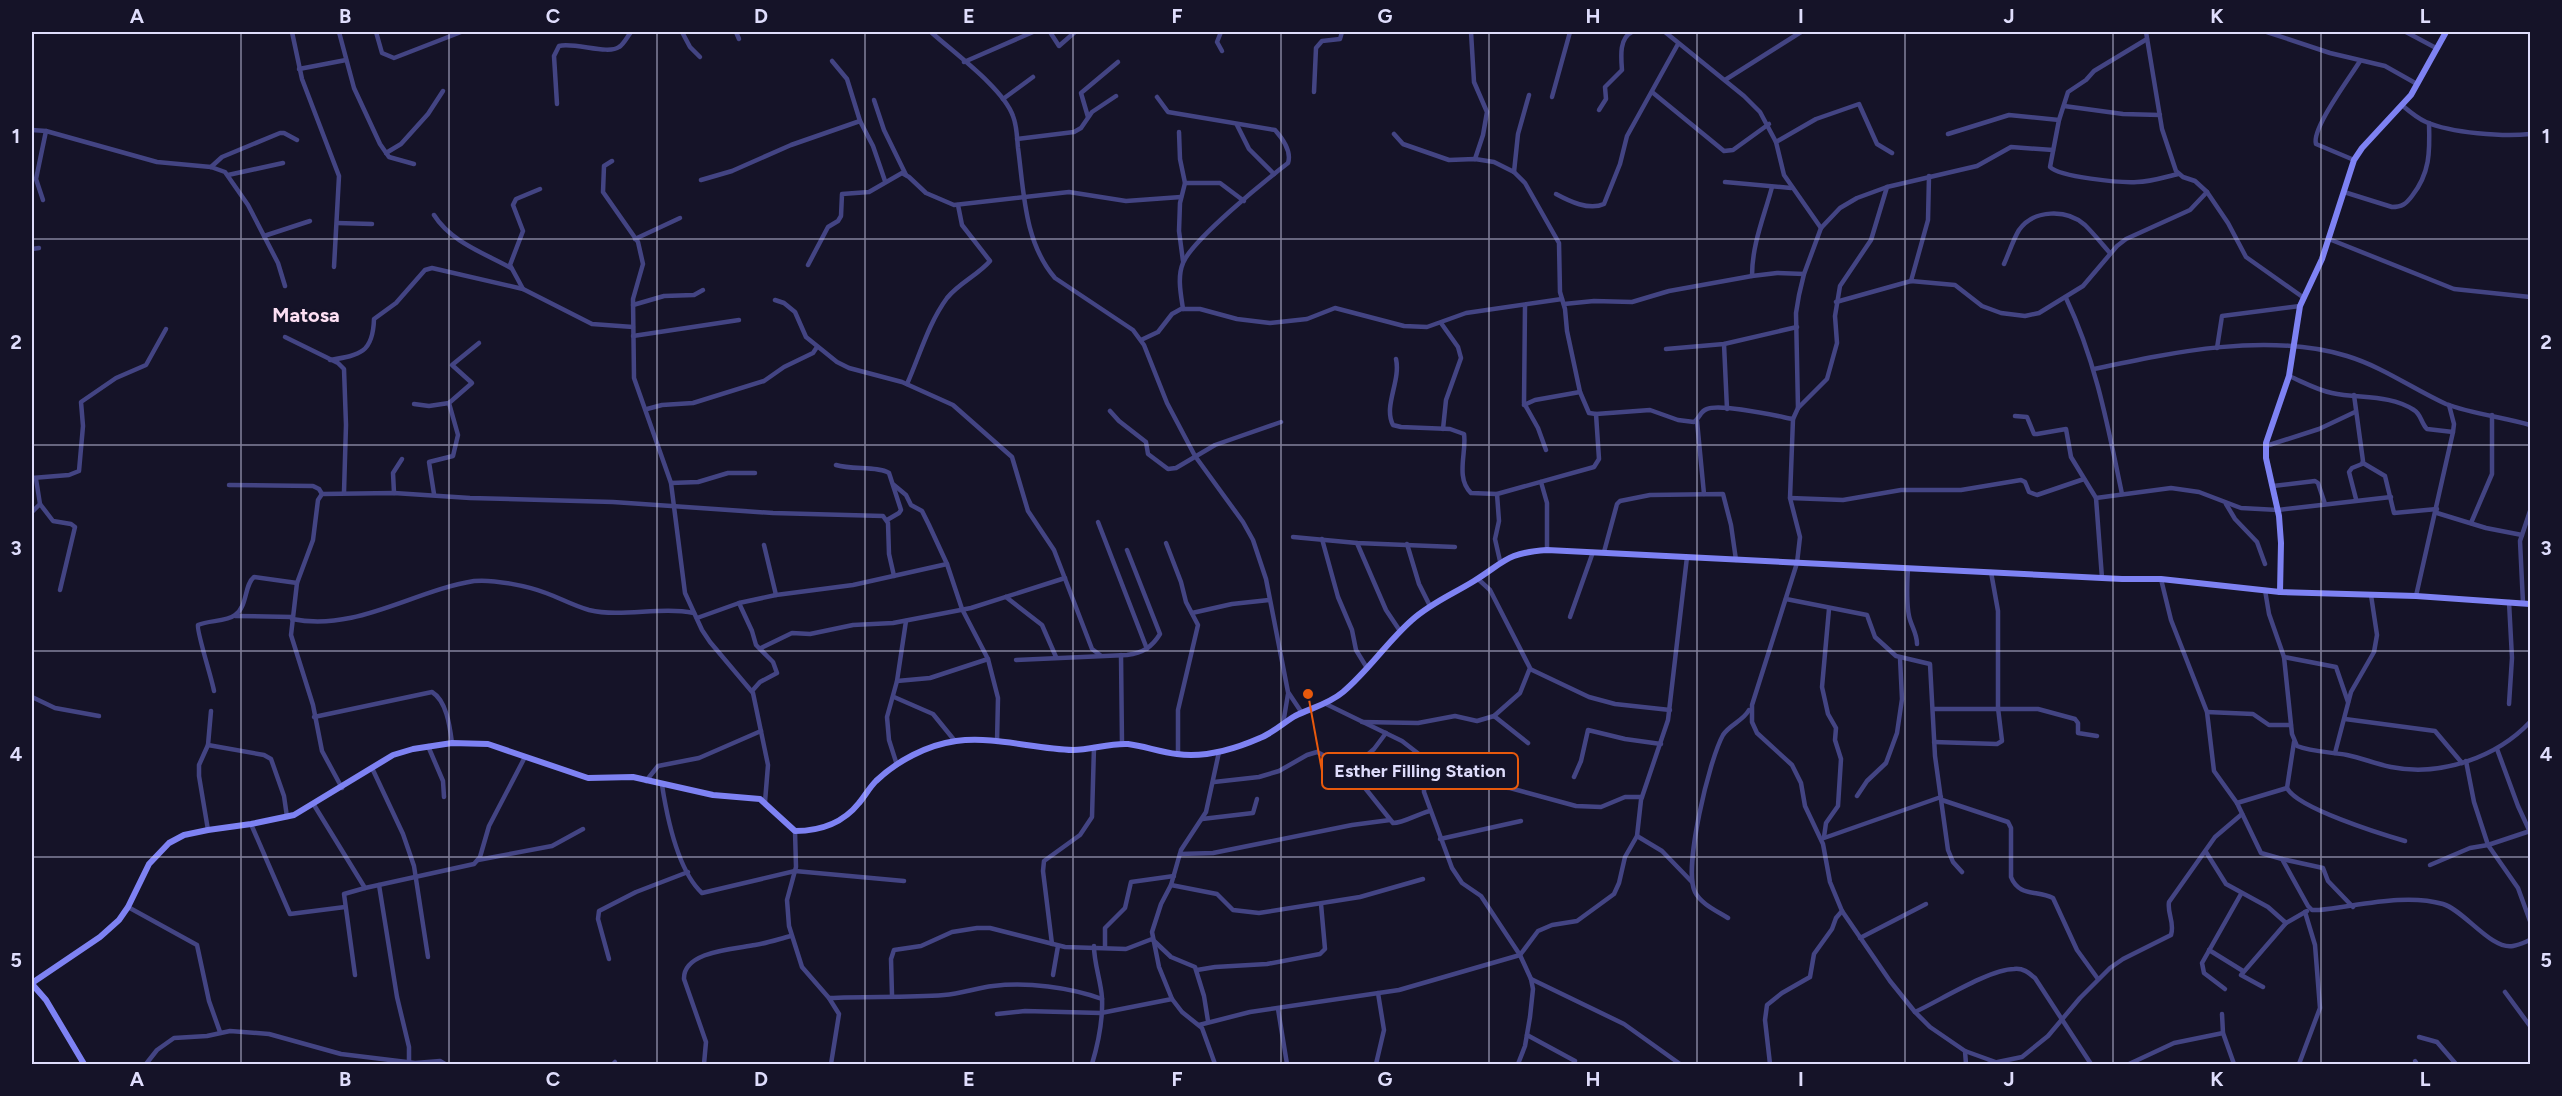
<svg xmlns="http://www.w3.org/2000/svg" width="2562" height="1096" viewBox="0 0 2562 1096" font-family="Figtree,sans-serif">
<style>
.lines{fill:none;stroke-linecap:round;stroke-linejoin:round}
.street{stroke:#434483;stroke-width:4.5}
.secondary{stroke:#7e82f3;stroke-width:6}
.grid{fill:none;stroke:#dfddfc;stroke-width:1.5;stroke-opacity:0.55}
.labels{text-anchor:middle;dominant-baseline:central;stroke-width:4.5;stroke-linejoin:round;paint-order:stroke}
.quarter-label{font-size:20px;font-weight:bold;fill:#fcdff3;stroke:#151328}
.leader{fill:none;stroke:#e8590c;stroke-width:2}
.callout-dot{fill:#e8590c;stroke:#151328;stroke-width:2}
.callout{fill:#151328;stroke:#e8590c;stroke-width:2}
.callout-label{font-size:18px;text-anchor:middle;font-weight:bold;fill:#dfddfc}
.neatline{fill:none;stroke:#dfddfc;stroke-width:2}
.grid-label{font-size:20px;text-anchor:middle;font-weight:bold;fill:#dfddfc}
</style>
<rect width="100%" height="100%" fill="#151328"/>
<g class="lines">
<g class="street">
<polyline points="292,32 302,79 339,176 334,267"/>
<polyline points="339,32 354,88 380,144 389,157 414,164"/>
<polyline points="376,32 382,53 394,58 461,32"/>
<polyline points="682,32 690,47 700,57"/>
<polyline points="736,32 739,39"/>
<path d="M931,32C954,53 1003,88 1013,116C1017,126 1017,138 1018,148C1024,192 1024,242 1055,278L1133,330L1144,345L1167,403L1195,456L1243,522L1253,540L1266,579L1288,692L1302,713"/>
<polyline points="1050,32 1059,46 1075,32"/>
<polyline points="1221,32 1217,42 1222,51"/>
<polyline points="1471,32 1474,82 1487,112 1483,135 1475,159"/>
<polyline points="1665,32 1744,96 1760,112 1776,142 1784,175 1821,228"/>
<polyline points="2146,32 2162,129 2176,171 2183,177 2195,181 2207,192 2228,223 2246,257 2304,298"/>
<polyline points="2267,32 2330,53 2385,66 2417,84"/>
<polyline points="2406,32 2436,48"/>
<path d="M2147,39L2094,71L2086,80L2068,92L2059,120L2050,167C2060,177 2120,183 2137,182C2150,182 2165,177 2178,174"/>
<polyline points="832,61 847,79 860,121 873,146 885,181"/>
<polyline points="964,62 1033,32"/>
<polyline points="299,69 346,60"/>
<polyline points="1725,80 1801,32"/>
<polyline points="1314,92 1316,48 1322,41 1340,39 1342,32"/>
<polyline points="1652,92 1724,151 1733,150 1769,124"/>
<path d="M1157,97L1168,112L1275,130C1283,139 1292,151 1288,163C1266,180 1192,240 1183,263C1177,277 1181,295 1183,309"/>
<polyline points="1552,97 1570,32"/>
<polyline points="1003,99 1033,77"/>
<polyline points="874,100 884,130 906,175"/>
<path d="M557,104L554,56L559,46C575,42 608,55 619,47C624,44 627,37 631,32"/>
<polyline points="2064,106 2123,114 2160,115"/>
<path d="M2403,106C2410,112 2417,118 2426,122C2451,133 2504,137 2530,134"/>
<path d="M1599,110L1606,99L1605,87L1622,70C1621,57 1619,38 1632,32"/>
<polyline points="1088,117 1081,93 1118,62"/>
<polyline points="1237,125 1249,149 1274,174"/>
<polyline points="32,130 46,131 157,162 211,167 225,172 248,205 278,263 285,286"/>
<polyline points="1179,132 1180,159 1185,183 1180,203 1179,231 1183,261"/>
<path d="M1394,134L1403,144L1449,160L1475,159L1494,162L1514,172L1525,183L1559,243L1560,292L1565,309L1567,331L1580,392L1589,413L1596,414L1650,410L1678,420L1694,422C1700,418 1700,411 1707,409C1720,403 1777,416 1793,419"/>
<polyline points="1948,134 2009,115 2059,120"/>
<polyline points="1017,139 1074,132 1081,128 1092,112 1116,96"/>
<polyline points="1776,142 1816,119 1859,104 1877,144 1892,153"/>
<polyline points="386,153 401,144 428,114 443,91"/>
<path d="M2354,160L2316,144C2311,129 2351,76 2360,61"/>
<polyline points="612,161 604,166 603,192 638,242 643,264 633,299 634,378 671,483 685,593 702,630 710,642 753,693 768,765 765,802"/>
<polyline points="211,167 222,157 280,133 284,133 297,140"/>
<polyline points="1514,172 1518,134 1529,95"/>
<polyline points="228,175 283,163"/>
<polyline points="701,180 732,171 791,145 860,121"/>
<polyline points="1725,182 1791,188"/>
<polyline points="1185,183 1220,183 1244,201"/>
<polyline points="1887,187 1871,240 1840,286 1835,316 1837,343 1827,379 1798,408 1793,419 1790,498 1800,537 1797,563 1752,705 1752,722 1757,733 1792,765 1801,783 1805,806 1823,844 1830,882 1842,911 1890,981 1915,1012 1930,1027 1965,1051 1966,1064"/>
<path d="M2344,192L2392,207C2402,207 2406,204 2412,196C2430,173 2430,152 2429,123"/>
<path d="M1556,194C1569,201 1589,211 1604,204L1620,164L1627,136L1678,44"/>
<polyline points="43,200 36,179 46,131"/>
<path d="M434,215C451,242 484,253 511,268"/>
<polyline points="337,223 372,224"/>
<polyline points="264,236 310,221"/>
<polyline points="635,239 680,218"/>
<polyline points="2329,239 2454,289 2530,297"/>
<polyline points="32,249 39,248"/>
<path d="M2004,264C2009,253 2013,240 2019,230C2034,209 2067,209 2085,225C2094,234 2102,244 2110,253"/>
<polyline points="808,265 828,227 838,221 841,216 842,194 869,192 902,173 909,177 926,193 954,205 1069,192 1126,201 1181,197"/>
<path d="M1752,276C1752,244 1764,217 1772,187"/>
<polyline points="1911,281 1928,220 1929,176"/>
<polyline points="523,289 510,265 523,231 513,205 516,199 540,189"/>
<path d="M2066,298C2096,361 2108,427 2122,494"/>
<polyline points="775,300 784,303 795,312 806,337 837,362 849,368 902,382 953,405 1012,457 1028,511 1054,550 1092,649 1100,655"/>
<polyline points="1836,302 1911,281 1955,285 1982,306 2001,313 2025,316 2039,313 2083,286 2117,246 2126,239 2190,210 2207,192"/>
<polyline points="1564,304 1594,301 1632,302 1669,291 1752,276 1777,273 1804,274"/>
<polyline points="633,305 664,296 694,295 703,290"/>
<polyline points="1525,306 1524,403 1538,428 1546,450"/>
<polyline points="1441,323 1458,347 1461,358 1446,400 1443,429"/>
<polyline points="633,336 739,320"/>
<polyline points="285,337 338,363 344,369 346,425 344,492"/>
<polyline points="1141,340 1158,332 1172,314 1181,309 1200,309 1237,319 1270,323 1307,319 1335,308 1404,326 1427,327 1466,313 1562,299"/>
<polyline points="1724,344 1727,409"/>
<polyline points="2217,348 2222,316 2300,306"/>
<polyline points="1666,349 1724,344 1797,327"/>
<path d="M1396,359C1401,381 1383,406 1393,425L1401,427L1450,429L1464,434C1467,451 1455,478 1471,493L1497,494L1594,467L1599,459L1596,414"/>
<path d="M330,360C360,355 373,353 374,319L396,303L425,270L432,268L523,289L592,324L633,327"/>
<path d="M2094,369C2173,352 2268,332 2347,356C2383,367 2413,389 2446,404C2469,413 2506,418 2530,425"/>
<path d="M2289,376C2303,382 2317,390 2332,393C2359,399 2389,394 2414,410C2421,414 2421,423 2427,429L2453,432"/>
<path d="M907,384C920,355 928,324 947,298C959,283 978,275 990,261L962,225L958,205"/>
<polyline points="2354,395 2363,461 2362,464 2352,468 2349,472 2356,499"/>
<polyline points="414,404 429,406 449,403"/>
<polyline points="1524,405 1535,400 1580,392"/>
<polyline points="1798,408 1796,313 1799,295 1804,274 1821,228 1840,208 1857,198 1887,187 1977,166 2011,147 2053,150"/>
<polyline points="647,409 662,405 693,403 764,381 784,367 813,353 817,347"/>
<polyline points="1110,411 1119,421 1146,442 1148,454 1168,469 1176,468 1215,445 1281,422"/>
<polyline points="2015,416 2027,417 2034,434 2037,434 2066,429 2071,457 2096,498 2102,578"/>
<polyline points="1697,421 1704,494"/>
<polyline points="2266,446 2319,429 2355,412"/>
<polyline points="2363,463 2385,476 2394,513 2437,509"/>
<path d="M836,465C852,470 878,466 889,473L901,510L899,513L887,520"/>
<polyline points="32,478 69,475 79,471 83,426 81,402 116,378 146,365 166,329"/>
<polyline points="1541,482 1547,503 1547,550"/>
<polyline points="671,483 698,482 728,473 755,473"/>
<polyline points="229,485 313,486 319,489 322,494"/>
<polyline points="894,485 906,495 911,505 922,511 929,525 947,564 962,609 988,659 998,698 997,742"/>
<polyline points="2273,486 2315,481 2318,483 2325,504"/>
<polyline points="394,493 393,473 402,459"/>
<polyline points="434,494 429,462 453,456 458,435 449,403 472,383 452,365 479,343"/>
<polyline points="1497,494 1499,521 1495,539 1500,561"/>
<polyline points="1790,498 1843,500 1901,490 1961,490 2021,480 2025,482 2029,492 2037,495 2084,479"/>
<polyline points="2096,498 2171,488 2199,492 2241,508 2278,510 2391,497"/>
<polyline points="40,504 53,521 71,524 75,527 60,590"/>
<polyline points="2226,504 2235,519 2257,542 2265,564"/>
<polyline points="32,512 40,504 36,479"/>
<polyline points="2437,513 2486,528 2522,535"/>
<polyline points="1098,522 1147,649"/>
<polyline points="2471,523 2492,474 2492,415"/>
<polyline points="1293,537 1357,543 1455,547"/>
<polyline points="1322,539 1338,597 1352,630 1356,650 1367,668"/>
<polyline points="1166,543 1181,582 1186,602 1198,625 1178,710 1178,754"/>
<polyline points="1357,543 1386,610 1400,631"/>
<polyline points="1407,544 1419,584 1430,606"/>
<polyline points="764,545 776,595"/>
<polyline points="1604,552 1617,504 1620,501 1650,495 1723,494 1731,525 1736,560"/>
<path d="M1908,568C1907,584 1906,601 1909,616C1911,626 1917,633 1917,644"/>
<polyline points="1478,579 1490,590 1530,668 1520,693 1494,716"/>
<path d="M2161,579L2171,620L2207,712L2214,771L2237,803L2261,853L2282,859L2308,906L2312,910H2319C2358,906 2405,893 2443,904C2465,911 2491,950 2513,946C2519,945 2525,942 2530,940"/>
<path d="M2265,590L2269,614L2284,657L2292,734L2297,746C2312,752 2331,752 2347,755C2362,758 2376,764 2391,767C2441,777 2497,757 2530,722"/>
<polyline points="2416,596 2453,432 2454,424 2449,405"/>
<polyline points="1006,597 1042,625 1056,657"/>
<polyline points="1786,599 1867,615 1875,637 1896,656 1930,664 1935,756 1948,850 1953,862 1962,872"/>
<polyline points="2509,602 2512,658 2509,704"/>
<polyline points="739,603 752,631 756,645 773,662 777,673 760,682 752,691"/>
<polyline points="2523,603 2520,541 2530,511"/>
<polyline points="1192,613 1232,604 1269,600"/>
<polyline points="235,616 292,617"/>
<polyline points="1570,617 1593,552"/>
<polyline points="697,618 739,603 776,595 853,585 947,564"/>
<path d="M292,619C357,632 412,591 474,581C493,579 528,586 546,593C560,598 574,606 589,610C623,618 659,606 694,613"/>
<polyline points="761,648 792,633 810,634 853,625 893,623 971,608 1065,578"/>
<polyline points="1121,655 1122,744"/>
<polyline points="2284,657 2336,667 2348,702"/>
<path d="M1016,660L1127,655C1143,653 1152,647 1160,634L1127,550"/>
<polyline points="1530,669 1589,697 1615,704 1670,710"/>
<polyline points="897,681 930,678 988,659"/>
<path d="M214,691C212,679 196,630 198,625C209,620 226,622 235,615C248,606 244,585 254,577L297,583"/>
<polyline points="32,697 55,708 99,716"/>
<polyline points="894,697 933,714 955,741"/>
<polyline points="1326,704 1402,741 1424,758 1424,792 1452,868 1462,883 1481,896 1520,955 1531,979 1533,989 1530,1017 1525,1046 1518,1064"/>
<polyline points="1933,709 2038,709 2075,719 2078,723 2078,733 2097,736"/>
<polyline points="2207,712 2253,714 2269,725 2291,725"/>
<path d="M314,717L432,692C447,701 450,728 452,743"/>
<polyline points="2345,719 2435,731 2462,763"/>
<polyline points="1362,722 1418,723 1455,716 1477,721 1494,716 1528,743"/>
<polyline points="1283,724 1288,694"/>
<polyline points="1934,742 1997,744 2002,741 1998,708 1998,611 1991,572"/>
<path d="M2294,742L2287,788C2297,808 2381,834 2405,841"/>
<polyline points="208,745 264,755 271,759 284,796 287,817"/>
<polyline points="428,746 443,781 444,797"/>
<polyline points="2497,749 2518,806 2530,832"/>
<polyline points="2335,753 2351,692 2374,652 2377,635 2371,595"/>
<polyline points="2466,761 2474,802 2488,845 2518,888 2530,921"/>
<polyline points="897,765 889,740 887,717 897,681 906,621"/>
<polyline points="372,768 403,834 414,866 428,957"/>
<polyline points="1349,771 1374,749 1386,733"/>
<polyline points="1574,777 1581,761 1588,730 1625,739 1661,744"/>
<polyline points="646,781 658,766 699,758 761,731"/>
<path d="M1214,782L1259,777L1279,771L1307,755L1317,752L1335,761L1357,778L1393,823C1404,823 1417,814 1430,811"/>
<path d="M662,785C667,817 677,870 702,893L795,871L904,881"/>
<polyline points="1495,787 1510,788 1576,806 1601,807 1625,797 1642,797"/>
<polyline points="342,788 322,751 313,705 291,635 297,583 313,540 318,500 322,494 394,493 470,498 613,502 773,513 883,516 888,523 889,554 894,576"/>
<polyline points="1857,796 1867,781 1886,763 1897,733 1902,699 1900,658"/>
<path d="M1942,800L2008,822L2011,828V877C2019,897 2037,890 2053,898L2077,950L2098,979"/>
<polyline points="2237,803 2287,788"/>
<polyline points="314,805 365,888"/>
<polyline points="1202,819 1253,813 1257,799"/>
<polyline points="251,824 290,914 345,907"/>
<polyline points="208,830 199,776 199,765 208,745 211,711"/>
<polyline points="795,831 796,867 787,900 789,926 802,967 829,998 839,1014 831,1064"/>
<polyline points="1637,836 1662,851 1692,882"/>
<polyline points="1824,837 1826,823 1838,806 1841,759 1835,740 1836,728 1828,714 1822,687 1829,609"/>
<polyline points="1824,838 1941,797"/>
<polyline points="1440,839 1521,821"/>
<polyline points="2206,852 2226,884 2268,907 2286,923"/>
<polyline points="1180,854 1213,853 1352,825 1390,820"/>
<polyline points="2282,859 2323,868 2328,881 2353,907"/>
<polyline points="478,860 552,846 583,829"/>
<polyline points="2430,865 2470,848 2488,845 2530,831"/>
<polyline points="379,885 397,997 409,1047 409,1062"/>
<polyline points="1171,885 1217,894 1233,910 1259,913 1360,897 1423,879"/>
<polyline points="128,907 197,945 209,1001 220,1032"/>
<path d="M1728,918C1717,911 1701,904 1695,892C1683,869 1709,760 1723,735C1729,725 1743,721 1749,710"/>
<polyline points="1860,938 1926,904"/>
<polyline points="1052,944 1043,871 1044,861 1080,835 1092,817 1094,747"/>
<polyline points="1105,947 1105,928 1125,908 1131,882 1174,876"/>
<polyline points="2209,950 2243,971"/>
<polyline points="609,959 598,919 599,911 636,892 688,872"/>
<polyline points="1197,970 1215,967 1267,964 1320,954 1325,949 1321,904"/>
<polyline points="355,975 344,894 365,888 474,864 480,857 489,826 525,757"/>
<polyline points="1053,975 1058,946"/>
<polyline points="1531,979 1624,1024 1680,1064"/>
<polyline points="2263,987 2241,975 2286,923 2307,911"/>
<polyline points="2225,989 2204,973 2202,963 2241,894"/>
<polyline points="2505,992 2530,1026"/>
<polyline points="892,995 891,959 894,950 921,946 952,932 977,928 990,928 1065,947 1126,949 1152,939 1171,957 1195,967 1204,996 1208,1021"/>
<path d="M829,998C867,996 905,998 944,995C961,994 976,988 993,986C1027,982 1069,987 1102,999"/>
<polyline points="1278,1009 1287,1064"/>
<path d="M1915,1012C1939,1001 1990,969 2014,969C2023,968 2028,972 2035,978L2091,1064"/>
<polyline points="997,1014 1025,1011 1101,1013 1172,999"/>
<polyline points="2222,1014 2223,1033 2234,1064"/>
<polyline points="1199,1025 1250,1012 1399,990 1520,955 1538,931 1552,925 1577,921 1614,894 1619,883 1625,857 1637,836 1641,800 1668,720 1687,557"/>
<polyline points="1527,1035 1575,1061"/>
<polyline points="2419,1037 2437,1042 2456,1064"/>
<polyline points="1965,1051 2001,1064"/>
<polyline points="2415,1061 2417,1064"/>
<polyline points="146,1064 157,1050 174,1038 207,1036 230,1031 269,1034 341,1054 415,1063 440,1061 445,1064"/>
<polyline points="613,1064 615,1062"/>
<path d="M704,1064L706,1042L684,979C683,951 735,949 755,945C767,943 779,939 791,936"/>
<path d="M1092,1064C1098,1044 1103,1020 1102,998C1101,981 1094,964 1094,946"/>
<polyline points="1215,1064 1202,1028 1182,1012 1172,999 1159,967 1152,932 1161,904 1171,885 1181,850 1206,812 1219,752"/>
<polyline points="1376,1064 1384,1030 1378,993"/>
<polyline points="1770,1064 1765,1020 1767,1005 1782,993 1810,977 1814,954 1832,929 1836,918 1842,911"/>
<path d="M1988,1064L2022,1057L2048,1036L2080,998L2110,968L2123,959L2171,935C2175,922 2167,914 2169,902L2215,837L2242,814"/>
<polyline points="2129,1064 2174,1043 2223,1033"/>
<polyline points="2299,1064 2320,1008 2315,945 2305,912"/>
</g>
<g class="secondary">
<polyline points="2280,592 2281,543 2279,516 2266,458 2266,443 2289,376 2300,306 2322,259 2354,160 2362,148 2411,95 2446,32"/>
<path d="M32,983L100,937L119,920L128,907L149,864L169,843L184,835L208,830L251,824L294,815L393,755L413,749L452,743L488,744L588,778L633,777L713,795L760,799L795,831C821,831 843,823 859,803C865,796 869,788 876,781C897,761 927,745 956,741C995,736 1034,749 1073,750C1091,750 1109,743 1128,744C1144,746 1160,752 1177,754C1205,758 1235,749 1260,738C1273,733 1283,723 1295,716C1311,708 1329,704 1343,692C1369,670 1387,642 1412,620C1431,603 1453,594 1474,581C1506,561 1506,553 1547,550L2122,579H2161L2280,592L2416,596L2530,604"/>
<polyline points="32,984 46,1000 84,1064"/>
</g>
</g>
<path class="grid" d="M241,32V1064M449,32V1064M657,32V1064M865,32V1064M1073,32V1064M1281,32V1064M1489,32V1064M1697,32V1064M1905,32V1064M2113,32V1064M2321,32V1064M32,239H2530M32,445H2530M32,651H2530M32,857H2530"/>
<g class="labels">
<g class="quarter-label">
<text x="306" y="315">Matosa</text>
</g>
</g>
<path class="leader" d="M1308 694L1322 771"/>
<circle class="callout-dot" cx="1308" cy="694" r="6"/>
<rect class="callout" x="1322" y="753" width="196" height="36" rx="6"/>
<g class="callout-label">
<text x="1420" y="777">Esther Filling Station</text>
</g>
<rect width="2562" height="1096" fill="none" stroke="#151328" stroke-width="66"/>
<rect x="33" y="33" width="2496" height="1030" class="neatline"/>
<g class="grid-label">
<text x="137" y="23">A</text>
<text x="345" y="23">B</text>
<text x="553" y="23">C</text>
<text x="761" y="23">D</text>
<text x="969" y="23">E</text>
<text x="1177" y="23">F</text>
<text x="1385" y="23">G</text>
<text x="1593" y="23">H</text>
<text x="1801" y="23">I</text>
<text x="2009" y="23">J</text>
<text x="2217" y="23">K</text>
<text x="2425" y="23">L</text>
<text x="16" y="143">1</text>
<text x="2546" y="143">1</text>
<text x="16" y="349">2</text>
<text x="2546" y="349">2</text>
<text x="16" y="555">3</text>
<text x="2546" y="555">3</text>
<text x="16" y="761">4</text>
<text x="2546" y="761">4</text>
<text x="16" y="967">5</text>
<text x="2546" y="967">5</text>
<text x="137" y="1086">A</text>
<text x="345" y="1086">B</text>
<text x="553" y="1086">C</text>
<text x="761" y="1086">D</text>
<text x="969" y="1086">E</text>
<text x="1177" y="1086">F</text>
<text x="1385" y="1086">G</text>
<text x="1593" y="1086">H</text>
<text x="1801" y="1086">I</text>
<text x="2009" y="1086">J</text>
<text x="2217" y="1086">K</text>
<text x="2425" y="1086">L</text>
</g>
</svg>
